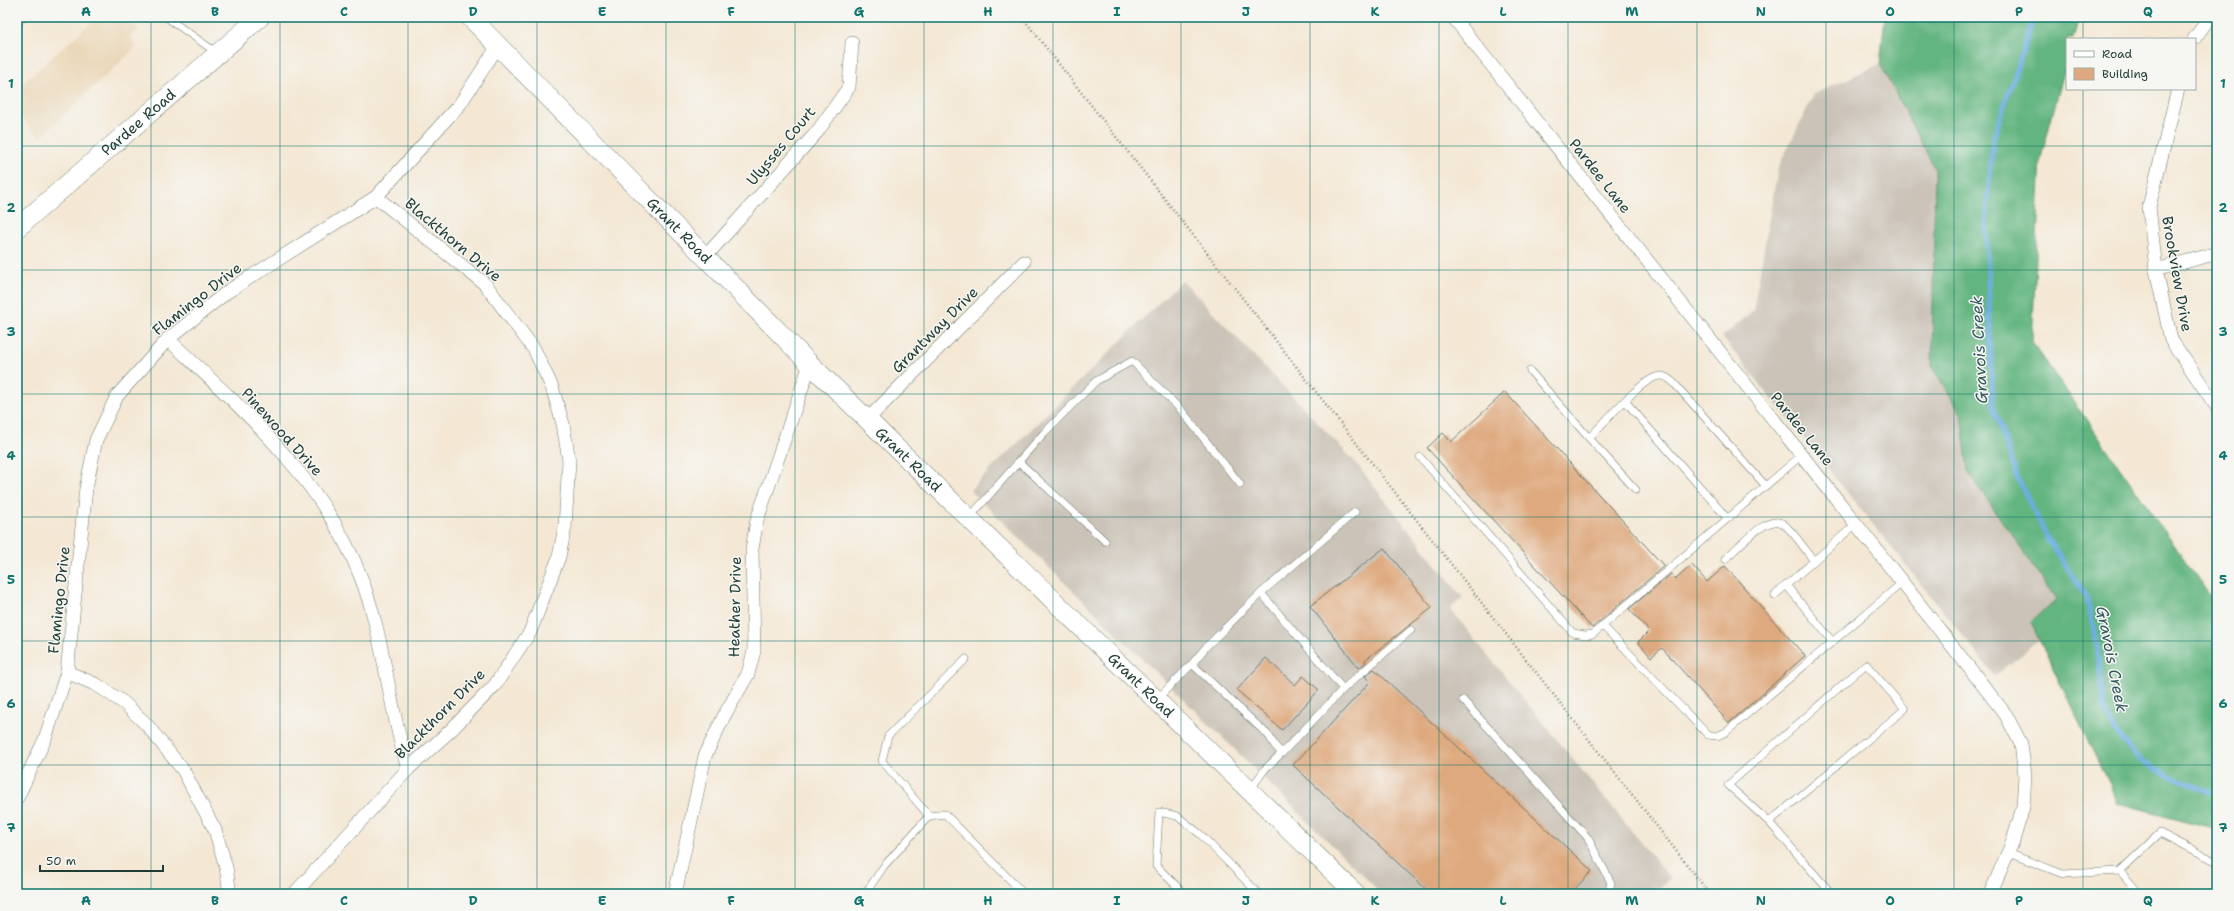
<svg xmlns="http://www.w3.org/2000/svg" width="2234" height="911" viewBox="0 0 2234 911" font-family="'Shantell Sans',sans-serif">
<style>
.built{fill:#ebd8ba}
.industrial{fill:#cbc3b8}
.forest{fill:#64b580;stroke:#42795a}
.lines{fill:none;stroke-linecap:round;stroke-linejoin:round}
.stream{stroke:#6caee0;stroke-width:5}
.building{fill:#dea97e}
.lane-casing{stroke:#6a796c;stroke-width:8}
.street-casing{stroke:#6a796c;stroke-width:14}
.secondary-casing{stroke:#6a796c;stroke-width:20}
.path{stroke:#6a796c;stroke-width:2.5;stroke-dasharray:1 3;stroke-linecap:butt}
.lane{stroke:#fff;stroke-width:7}
.street{stroke:#fff;stroke-width:13}
.secondary{stroke:#fff;stroke-width:19}
.grid{fill:none;stroke:#0f766e;stroke-width:1;stroke-opacity:0.55}
.labels{text-anchor:middle;dominant-baseline:central;stroke-width:3;stroke-linejoin:round;paint-order:stroke}
.street-label{font-size:15px;fill:#1f3d34;stroke:#f6f6f2}
.water-label{font-size:16px;font-style:italic;fill:#32595f;stroke:#f6f6f2}
.neatline{fill:none;stroke:#0f766e;stroke-width:1.5}
.grid-label{font-size:13px;text-anchor:middle;font-weight:bold;fill:#0f766e}
</style>
<rect width="100%" height="100%" fill="#f6f6f2"/>
<filter id="ink" filterUnits="userSpaceOnUse"><feTurbulence type="fractalNoise" baseFrequency=".025" numOctaves="2"/><feDisplacementMap in="SourceGraphic" scale="8" xChannelSelector="R" yChannelSelector="G"/><feConvolveMatrix kernelMatrix="1 2 1 2 8 2 1 2 1" color-interpolation-filters="sRGB"/></filter>
<filter id="wash" filterUnits="userSpaceOnUse"><feTurbulence type="fractalNoise" baseFrequency=".012" numOctaves="4" result="noise"/><feDisplacementMap in="SourceGraphic" scale="16" xChannelSelector="R" yChannelSelector="G"/><feGaussianBlur stdDeviation="0.9" result="paint"/><feColorMatrix in="noise" values="0 0 0 0 0 0 0 0 0 0 0 0 0 0 0 0 0 1.4 0 .05"/><feComposite in="paint" operator="in"/></filter>
<g filter="url(#wash)">
<rect width="100%" height="100%" fill="#f4e8d5"/>
<polygon class="built" points="98,17 127,17 139,30 130,36 135,48 40,138 17,113 17,88"/>
<g class="industrial">
<polygon points="1880,64 1935,169 1932,367 1961,413 1968,472 2056,599 2031,623 2040,640 1995,676 1722,337 1753,311 1778,168 1814,94"/>
<polygon points="1182,280 1354,461 1463,598 1450,609 1670,878 1653,894 1382,894 970,490"/>
</g>
<polygon class="forest" points="1885,17 2079,17 2073,39 2067,39 2067,61 2041,158 2032,342 2217,606 2217,829 2118,803 2031,623 2056,599 1968,472 1961,413 1932,367 1935,169 1880,64"/>
<g class="lines">
<polyline class="stream" points="2034,17 1993,139 1986,222 1993,405 2018,479 2047,537 2086,596 2095,631 2105,711 2118,736 2139,760 2175,779 2217,794"/>
</g>
<g id="blocks">
<g class="building">
<polygon points="1505,392 1664,566 1592,628 1427,448 1443,433 1451,442"/>
<polygon points="1384,548 1432,608 1365,660 1366,662 1359,668 1310,606"/>
<polygon points="1692,565 1707,582 1725,566 1805,656 1729,723 1662,648 1651,657 1638,642 1649,631 1629,609 1671,574 1676,579"/>
<polygon points="1266,658 1295,685 1303,676 1319,690 1282,730 1237,690"/>
<polygon points="1374,669 1592,871 1570,894 1431,894 1293,765 1370,682 1365,676"/>
</g>
</g>
</g>
<g filter="url(#ink)">
<use href="#blocks" fill-opacity="0" stroke="#6a796c" stroke-width="1"/>
<g class="lines">
<defs>
<g id="lane">
<polyline points="166,17 217,53"/>
<polyline points="17,23 24,17"/>
<polyline points="17,211 26,220"/>
<path d="M1530,371L1589,438C1603,424 1639,382 1656,377C1663,374 1668,378 1673,382L1765,485"/>
<polyline points="1626,402 1727,518"/>
<polyline points="1589,438 1636,490"/>
<polyline points="1420,457 1573,633 1585,635 1593,634 1803,454"/>
<polyline points="1018,461 1105,541"/>
<polyline points="969,518 1043,434 1096,381 1132,361 1182,411 1240,484"/>
<path d="M1725,559C1737,549 1766,515 1782,523C1792,529 1806,551 1814,561"/>
<polyline points="1786,585 1833,642"/>
<polyline points="1775,595 1857,523"/>
<polyline points="1603,626 1708,735 1717,736 1726,732 1903,582"/>
<polyline points="1192,664 1206,647 1261,593"/>
<polyline points="1343,689 1261,593 1355,512"/>
<polyline points="1157,699 1192,664 1269,736 1275,746 1282,753 1265,769 1250,790"/>
<polyline points="1463,700 1588,838 1611,883 1608,894"/>
<polyline points="1282,753 1343,689 1411,630"/>
<polyline points="929,816 945,814 1024,894"/>
<polyline points="1769,822 1905,709 1866,664 1728,785 1769,822 1832,894"/>
<polyline points="2008,853 2063,874 2120,871"/>
<polyline points="865,894 884,866 929,816 882,761 888,736 966,659"/>
<polyline points="1185,894 1156,866 1159,812 1177,816 1200,834 1259,894"/>
<polyline points="2140,894 2120,871 2160,833 2217,862"/>
</g>
<g id="street">
<path d="M1453,17C1638,249 1824,481 2006,715L2021,744L2025,775L2023,807L2013,841L1990,894"/>
<polyline points="2194,39 2210,17"/>
<polyline points="2178,89 2149,207 2156,270 2171,340 2217,407"/>
<polyline points="706,256 817,132 849,87 852,43"/>
<polyline points="2156,270 2217,253"/>
<path d="M168,339C242,409 322,478 360,575C385,638 388,705 408,769"/>
<polyline points="867,420 1024,262"/>
<polyline points="67,672 97,685 124,703 147,725 183,770 215,830 226,867 230,894"/>
<polyline points="17,798 45,739 67,672 86,488 96,440 117,396 168,339 227,292 376,197 460,104 498,46"/>
<polyline points="294,894 408,769 452,729 495,685 530,632 559,557 565,527 569,461 563,424 552,387 534,349 485,284 376,197"/>
<polyline points="675,894 705,756 724,716 748,674 754,651 752,549 757,520 810,364"/>
</g>
<g id="secondary">
<path id="s1" d="M470,17L810,364L1356,894"/>
<path id="s2" d="M17,228L260,17"/>
</g>
</defs>
<use href="#lane" class="lane-casing"/>
<use href="#street" class="street-casing"/>
<use href="#secondary" class="secondary-casing"/>
<polyline class="path" points="1022,17 1710,894"/>
<use href="#lane" class="lane"/>
<use href="#street" class="street"/>
<use href="#secondary" class="secondary"/>
</g>
</g>
<path class="grid" d="M151,17V894M280,17V894M408,17V894M537,17V894M666,17V894M795,17V894M924,17V894M1053,17V894M1181,17V894M1310,17V894M1439,17V894M1568,17V894M1697,17V894M1826,17V894M1954,17V894M2083,17V39M2083,89V894M17,146H2217M17,270H2217M17,394H2217M17,517H2217M17,641H2217M17,765H2217"/>
<g class="labels">
<g class="street-label">
<text stroke="none"><textPath href="#s2" startOffset="161">Pardee Road</textPath></text>
<text transform="translate(781 146) rotate(-50)">Ulysses Court</text>
<text transform="translate(1600 176) rotate(52)">Pardee Lane</text>
<text stroke="none"><textPath href="#s1" startOffset="299">Grant Road</textPath></text>
<text transform="translate(453 240) rotate(40)">Blackthorn Drive</text>
<text transform="translate(2177 274) rotate(80)">Brookview Drive</text>
<text transform="translate(197 299) rotate(-38)">Flamingo Drive</text>
<text transform="translate(935 330) rotate(-45)">Grantway Drive</text>
<text transform="translate(1802 429) rotate(51)">Pardee Lane</text>
<text transform="translate(282 432) rotate(48)">Pinewood Drive</text>
<text stroke="none"><textPath href="#s1" startOffset="623">Grant Road</textPath></text>
<text transform="translate(59 600) rotate(-84)">Flamingo Drive</text>
<text transform="translate(735 607) rotate(-89)">Heather Drive</text>
<text stroke="none"><textPath href="#s1" startOffset="947">Grant Road</textPath></text>
<text transform="translate(440 714) rotate(-45)">Blackthorn Drive</text>
</g>
<g class="water-label">
<text transform="translate(1979 350) rotate(-93)">Gravois Creek</text>
<text transform="translate(2112 659) rotate(79)">Gravois Creek</text>
</g>
</g>
<rect width="2234" height="911" fill="none" stroke="#f6f6f2" stroke-width="44"/>
<rect x="2066" y="38" width="130" height="52" fill="#f6f6f2" stroke="#a0aca6"/>
<rect x="2074" y="51" width="20" height="6" fill="#ffffff" stroke="#a0aca6"/>
<text x="2102" y="58" font-size="12" fill="#1f3d34">Road</text>
<rect x="2074" y="68" width="20" height="12" fill="#dea97e" stroke="#a0aca6"/>
<text x="2102" y="78" font-size="12" fill="#1f3d34">Building</text>
<path d="M40 865v6h123v-6" fill="none" stroke="#1f3d34" stroke-width="2"/>
<text x="46" y="865" font-size="12" fill="#1f3d34" stroke="#f6f6f2" stroke-width="3" paint-order="stroke">50 m</text>
<rect x="22" y="22" width="2190" height="867" class="neatline"/>
<g class="grid-label">
<text x="86" y="16">A</text>
<text x="215" y="16">B</text>
<text x="344" y="16">C</text>
<text x="473" y="16">D</text>
<text x="602" y="16">E</text>
<text x="731" y="16">F</text>
<text x="859" y="16">G</text>
<text x="988" y="16">H</text>
<text x="1117" y="16">I</text>
<text x="1246" y="16">J</text>
<text x="1375" y="16">K</text>
<text x="1503" y="16">L</text>
<text x="1632" y="16">M</text>
<text x="1761" y="16">N</text>
<text x="1890" y="16">O</text>
<text x="2019" y="16">P</text>
<text x="2148" y="16">Q</text>
<text x="11" y="88">1</text>
<text x="2223" y="88">1</text>
<text x="11" y="212">2</text>
<text x="2223" y="212">2</text>
<text x="11" y="336">3</text>
<text x="2223" y="336">3</text>
<text x="11" y="460">4</text>
<text x="2223" y="460">4</text>
<text x="11" y="584">5</text>
<text x="2223" y="584">5</text>
<text x="11" y="708">6</text>
<text x="2223" y="708">6</text>
<text x="11" y="832">7</text>
<text x="2223" y="832">7</text>
<text x="86" y="905">A</text>
<text x="215" y="905">B</text>
<text x="344" y="905">C</text>
<text x="473" y="905">D</text>
<text x="602" y="905">E</text>
<text x="731" y="905">F</text>
<text x="859" y="905">G</text>
<text x="988" y="905">H</text>
<text x="1117" y="905">I</text>
<text x="1246" y="905">J</text>
<text x="1375" y="905">K</text>
<text x="1503" y="905">L</text>
<text x="1632" y="905">M</text>
<text x="1761" y="905">N</text>
<text x="1890" y="905">O</text>
<text x="2019" y="905">P</text>
<text x="2148" y="905">Q</text>
</g>
</svg>
